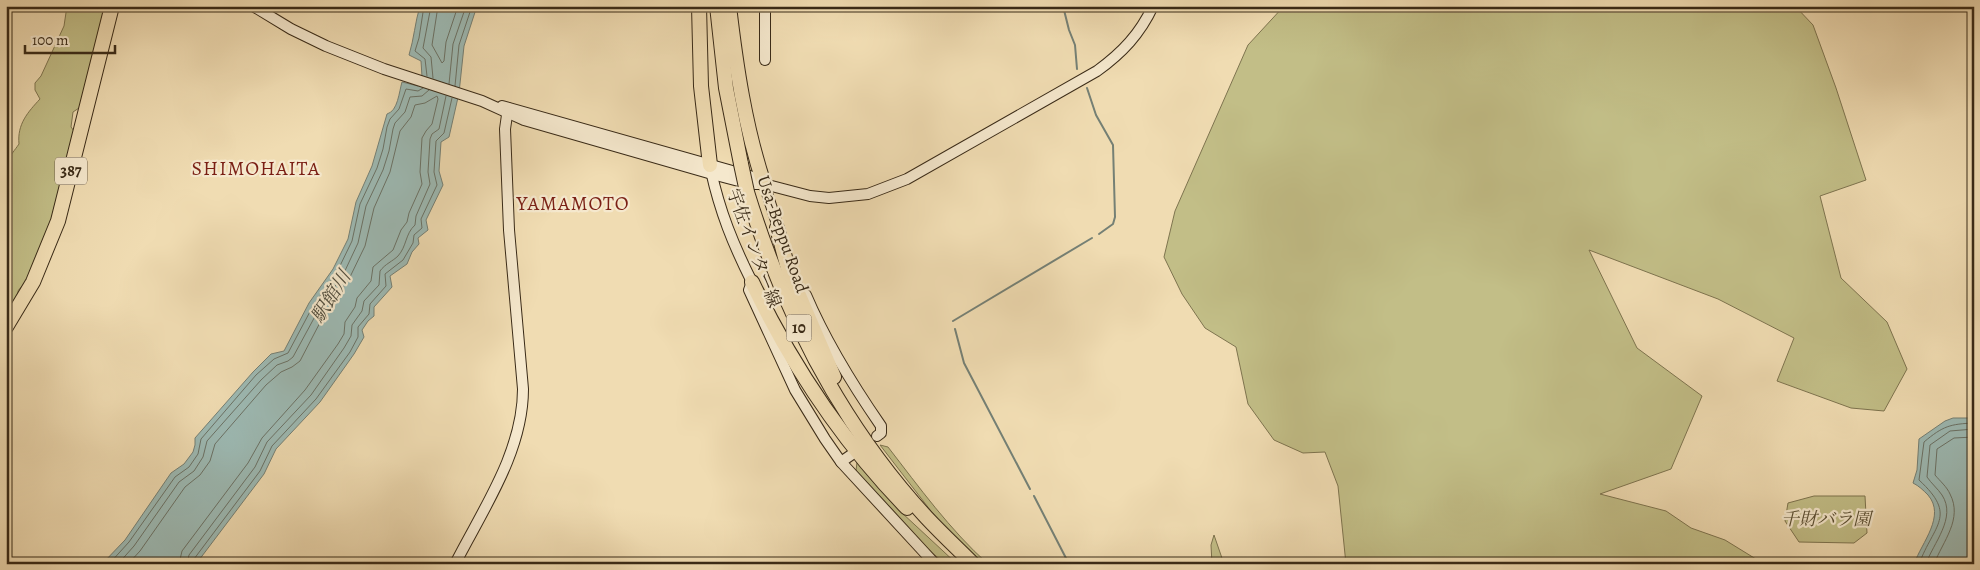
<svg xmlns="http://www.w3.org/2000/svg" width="1980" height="570" viewBox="0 0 1980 570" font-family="Alegreya,'Noto Serif JP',serif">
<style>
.green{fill:#c2be87;stroke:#7e744f}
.water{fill:#9dbab4;stroke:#758075}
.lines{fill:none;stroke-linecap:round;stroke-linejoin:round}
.shore{stroke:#6b7266;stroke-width:1}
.stream{stroke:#758075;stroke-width:2}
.secondary-casing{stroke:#392a17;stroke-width:12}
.highway-casing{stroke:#392a17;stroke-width:16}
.secondary{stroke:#f5e8cd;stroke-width:10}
.highway{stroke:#f0dcb2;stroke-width:14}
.highway-bridge-casing{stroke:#392a17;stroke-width:16;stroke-linecap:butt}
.highway-bridge{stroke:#f0dcb2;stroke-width:14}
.labels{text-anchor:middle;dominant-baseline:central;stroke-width:4.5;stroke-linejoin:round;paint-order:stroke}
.shield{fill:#f5e8cd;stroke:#71634e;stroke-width:1}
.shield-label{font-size:16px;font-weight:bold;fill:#392a17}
.street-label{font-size:18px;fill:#392a17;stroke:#f5e8cd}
.park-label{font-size:18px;font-style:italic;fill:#5b4f33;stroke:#f5e8cd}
.water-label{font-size:19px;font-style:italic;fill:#524e3e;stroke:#f5e8cd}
.quarter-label{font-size:20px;letter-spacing:1px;fill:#7a1f14;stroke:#f5e8cd}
</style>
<rect width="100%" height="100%" fill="#f0dcb2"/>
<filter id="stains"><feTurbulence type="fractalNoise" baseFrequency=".004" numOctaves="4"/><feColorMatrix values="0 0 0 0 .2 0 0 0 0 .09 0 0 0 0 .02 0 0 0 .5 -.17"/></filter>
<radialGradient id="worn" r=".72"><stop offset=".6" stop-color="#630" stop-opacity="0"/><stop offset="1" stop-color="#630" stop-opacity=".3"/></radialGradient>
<g class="green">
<path d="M67,6H105L82,106L73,112L71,127L77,135L52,228L25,285C14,290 20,294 15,303C14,307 9,311 6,314V181C9,174 7,170 8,163C9,156 15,150 19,144C17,124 28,112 40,99L35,90V83L41,76L64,26Z"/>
<polygon points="1284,6 1795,6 1813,25 1836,88 1866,180 1820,196 1841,278 1887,322 1907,369 1884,411 1851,408 1777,381 1794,338 1718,299 1589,250 1637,348 1702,396 1671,469 1600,494 1666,511 1691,528 1725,540 1764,564 1346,564 1338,486 1325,452 1303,453 1274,440 1248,404 1236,347 1205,328 1182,294 1164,257 1175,211 1248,45"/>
<path d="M880,445L888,447C919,487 950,530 988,564H979L941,524Z"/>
<polygon points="857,462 901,512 957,564 945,564 918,540 856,471"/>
<polygon points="1814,496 1865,496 1867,533 1854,543 1799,542 1785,521 1788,503"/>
<polygon points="1214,535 1224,564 1212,564 1211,545"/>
</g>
<g class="water">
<path d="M420,6H477L464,46L459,93L449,137L441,142L439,171L443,185L426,220L428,230L418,238L419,244L412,252L407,264L390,276L392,287L374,307V316L368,321L362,330L364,337L354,354L320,402L276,449L264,474L196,564H102L125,540L171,473L184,464L193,452L195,445V438L253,372L271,354L284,351L309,303L333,269L348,239L356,202L372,166L387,114C398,111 399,92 402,82L418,86L422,77L421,61L409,55C414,39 415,22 420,6Z"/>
<path d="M1953,418H1974V564H1914C1922,542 1946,516 1928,495C1923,490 1919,486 1913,483L1917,470L1919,439L1945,421Z"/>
</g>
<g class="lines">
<g class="shore">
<polyline points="424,6 419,38 415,51 425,59 427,76"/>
<polyline points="431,6 423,48 431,57 433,78"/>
<polyline points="438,6 432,45 442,63 444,61 446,42 458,6"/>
<polyline points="449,84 453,44 466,6"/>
<polyline points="455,86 459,45 472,6"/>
<polyline points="109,564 129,542 175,477 189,467 198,454 201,439 256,375 274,359 288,353 313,306 337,272 352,241 360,204 377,168 383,149 387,127 390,119 399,109 406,89 418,91 423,88"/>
<polyline points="118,564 134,546 179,482 194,471 203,457 207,441 261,380 277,365 288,361 293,357 319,309 343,275 358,243 366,206 383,170 389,151 393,129 395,123 405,112 410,97 422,96 429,90"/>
<polyline points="128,564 140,551 185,487 200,475 210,461 215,444 266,385 281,372 292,367 300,361 325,313 349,279 365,246 374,208 390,172 400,131 411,117 415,105 425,103 437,96 438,99 432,124 426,131 422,138 420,172 422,184 409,213 407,222 401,230 393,250 373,267 371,281 357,298 355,307 345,322 344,334 338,344 305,390 262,438 248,463 182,551 179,564"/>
<path d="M187,564L189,555L255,467L267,442L311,395L344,348L351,336L352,325L362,311L364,301L379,285L380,271C385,264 393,261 398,256C407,246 405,234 415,225L416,216L430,184L428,172L430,139L432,134L439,129L446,96"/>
<polyline points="193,564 194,559 260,471 272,446 316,399 350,352 358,337 358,327 369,314 370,304 386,286 385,274 403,260 413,243 414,235 422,228 421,219 437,185 434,172 436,141 444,133 452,98"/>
<path d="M1919,564C1934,524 1958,516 1919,480L1924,442C1943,426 1950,424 1974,423"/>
<path d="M1926,564C1933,543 1957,518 1942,495C1938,489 1931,483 1927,477L1930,445L1950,431L1974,429"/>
<path d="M1934,564C1943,541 1963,519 1950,494C1947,487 1940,481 1935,475L1937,449L1954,438L1974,437"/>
</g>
<g class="stream">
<polyline points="1063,6 1069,30 1075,45 1077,69"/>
<polyline points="1087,88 1096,115 1113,145 1115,217 1113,224 1099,234"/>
<polyline points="953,321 1092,238"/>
<polyline points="955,329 964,363 1030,489"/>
<polyline points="1034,496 1069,564"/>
</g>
<defs>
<g id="secondary">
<path d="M253,6L291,29L326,46L384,69L482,101L524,120L712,174L750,184H764L810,196L829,198L868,194L907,179L1097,71C1122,53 1140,34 1153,6"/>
<polyline points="765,6 765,60"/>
<polyline points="502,106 750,176 764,184 780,233"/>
<path d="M711,171C720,212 733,244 752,282L749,290L795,390L825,439L841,462L935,564"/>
<path d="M806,295C826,342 852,384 881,426V433L877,436"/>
<polyline points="841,462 851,455"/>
<path d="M455,564C483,509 523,452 523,389L509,230L505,129L508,108"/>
</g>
<g id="highway">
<polyline points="699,6 701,86 710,165"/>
<polyline points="717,6 726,88 741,164"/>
<path d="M729,6C736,66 745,127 764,184"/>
<path d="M747,192C784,313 841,425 927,518C942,534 958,549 973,564"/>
<polyline points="777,228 789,272 834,377"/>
<path d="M752,282C792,366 843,442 907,508"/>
<polyline points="6,327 33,282 58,221 112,6"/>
</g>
</defs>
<use href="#secondary" class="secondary-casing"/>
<use href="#highway" class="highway-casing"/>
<use href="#secondary" class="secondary"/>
<use href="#highway" class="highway"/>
<defs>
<polyline id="highway-bridge" points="741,164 747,192"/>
</defs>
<use href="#highway-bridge" class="highway-bridge-casing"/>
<use href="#highway-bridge" class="highway-bridge"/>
</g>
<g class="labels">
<g class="shield">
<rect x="55" y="157.5" width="32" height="27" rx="4"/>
<rect x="786.5" y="314.5" width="25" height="27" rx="4"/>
</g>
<g class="shield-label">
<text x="71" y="171">387</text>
<text x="799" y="328">10</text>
</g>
<g class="street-label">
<text transform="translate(783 234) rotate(71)">Usa-Beppu Road</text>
<text transform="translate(754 248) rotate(70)">宇佐インター線</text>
</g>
<g class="park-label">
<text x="1826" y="519">千財バラ園</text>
</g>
<g class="water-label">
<text transform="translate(331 297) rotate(-58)">駅館川</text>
</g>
<g class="quarter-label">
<text x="256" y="168">SHIMOHAITA</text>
<text x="573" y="203">YAMAMOTO</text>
</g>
</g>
<rect width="1980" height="570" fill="none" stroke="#f0dcb2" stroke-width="25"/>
<rect x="8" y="8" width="1965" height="555" fill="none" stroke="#392a17" stroke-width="2.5"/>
<rect x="12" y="12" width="1955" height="545" fill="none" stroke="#392a17"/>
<path d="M25 45v8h90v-8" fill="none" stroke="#392a17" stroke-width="2.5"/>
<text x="32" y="45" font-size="15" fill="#392a17" stroke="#f5e8cd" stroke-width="4" paint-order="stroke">100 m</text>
<rect width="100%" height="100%" filter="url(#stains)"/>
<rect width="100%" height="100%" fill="url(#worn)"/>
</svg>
